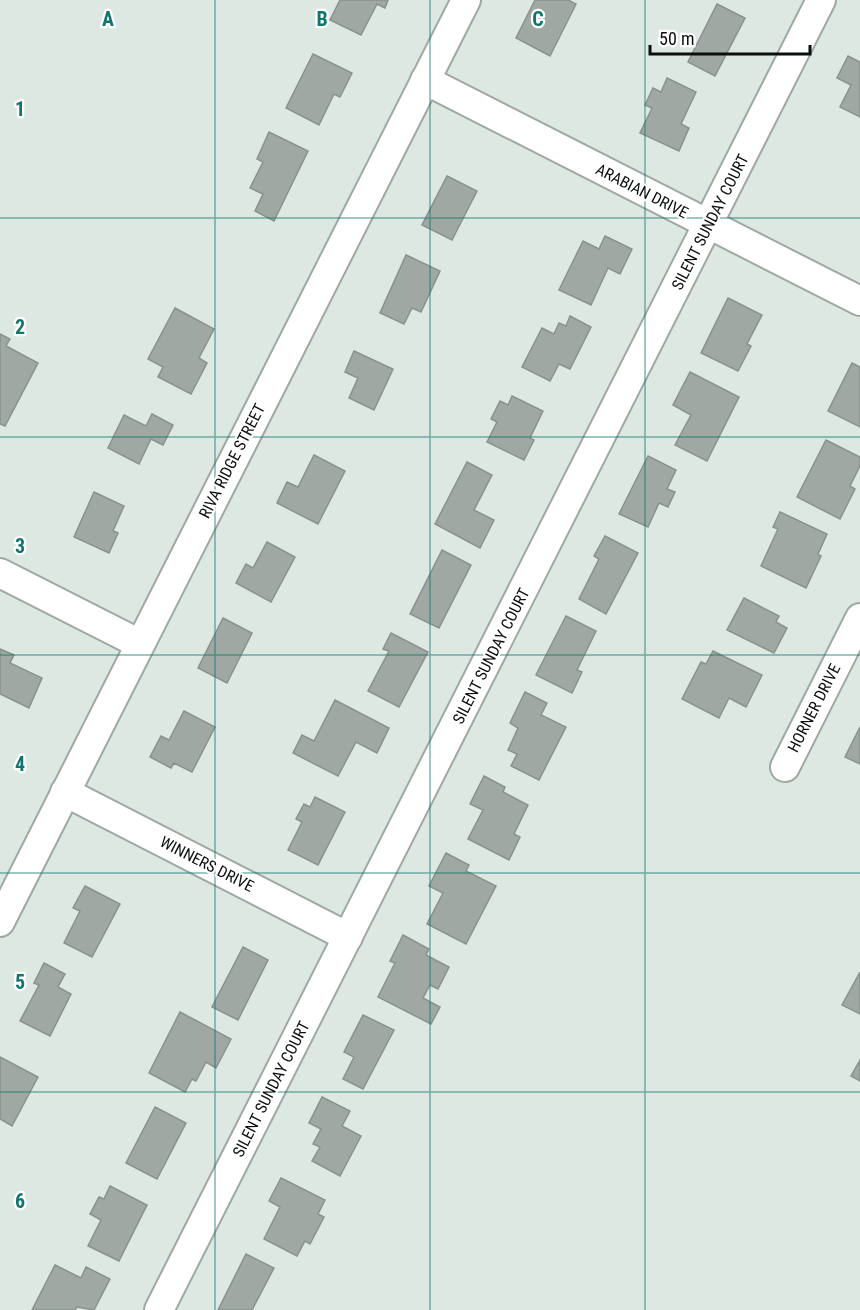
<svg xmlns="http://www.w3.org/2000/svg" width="860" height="1310" viewBox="0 0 860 1310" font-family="'Roboto Condensed',sans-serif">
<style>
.building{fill:#9fa8a2;stroke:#89928d;stroke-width:1.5}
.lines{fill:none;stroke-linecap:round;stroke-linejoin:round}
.minor-casing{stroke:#9fa8a3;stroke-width:32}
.minor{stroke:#fff;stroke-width:28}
.grid{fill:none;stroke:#0f766e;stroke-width:1.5;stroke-opacity:0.55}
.labels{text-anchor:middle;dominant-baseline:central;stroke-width:4.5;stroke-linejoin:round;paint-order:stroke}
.street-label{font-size:16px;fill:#0a0e0c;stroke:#fff}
.grid-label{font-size:20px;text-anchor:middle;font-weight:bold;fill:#0f766e;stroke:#fff;stroke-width:4.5;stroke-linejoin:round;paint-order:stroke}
</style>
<rect width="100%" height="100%" fill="#dee8e2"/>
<g class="building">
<polygon points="340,0 388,0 385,8 377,4 361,35 330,20"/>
<polygon points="535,0 568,0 576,4 550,56 516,38"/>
<polygon points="717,4 745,18 715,76 688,62"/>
<polygon points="313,54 352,73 340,97 334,94 319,125 286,108"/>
<polygon points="848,56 860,62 860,117 840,107 851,85 837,78"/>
<polygon points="667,78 696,92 681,124 689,128 679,151 640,133 652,108 645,105 653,88 661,92"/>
<polygon points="269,132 308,151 274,221 255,211 263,194 250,188 263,162 257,159"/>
<polygon points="447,176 477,191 452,240 422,225"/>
<polygon points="605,236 632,249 620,274 608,268 591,305 559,290 583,241 599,249"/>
<polygon points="406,255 440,271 421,312 412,308 404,324 380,313"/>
<polygon points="728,298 762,315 747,344 751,346 738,371 701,353"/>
<polygon points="175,308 214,329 199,358 207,363 191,394 158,377 163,367 148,359"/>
<polygon points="570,316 591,327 570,369 559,364 550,381 522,367 542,328 554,334 559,323 566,326"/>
<polygon points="0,334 10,339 6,346 38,363 5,426 0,424"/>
<polygon points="354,351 393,369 374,410 349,398 358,378 345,372"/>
<polygon points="852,363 860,367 860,427 828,411"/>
<polygon points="690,372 739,397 707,461 675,445 691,415 673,405"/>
<polygon points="512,396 543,411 530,438 534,440 524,460 487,442 497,422 491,419 500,401 508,405"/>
<polygon points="152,414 173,425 163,445 151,439 139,464 108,448 124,415 146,426"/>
<polygon points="826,440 860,457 860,466 850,486 855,489 840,519 797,497"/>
<polygon points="314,455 345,471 318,524 277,503 287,482 298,487"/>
<polygon points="648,456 676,470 667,489 675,492 668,507 659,503 648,527 619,514"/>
<polygon points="467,462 492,475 474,510 494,520 480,548 435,524"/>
<polygon points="94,492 124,506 113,531 118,533 109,553 74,537"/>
<polygon points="780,512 827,534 818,554 821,556 806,588 761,566 778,529 773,527"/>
<polygon points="605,536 638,553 606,614 579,599 599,559 594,556"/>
<polygon points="267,542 295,557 271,602 236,583 246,564 253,568"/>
<polygon points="442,550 471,565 439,628 410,614"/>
<polygon points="744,598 779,616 776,622 787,628 774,653 727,630"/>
<polygon points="566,616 596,631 577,670 582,672 572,693 536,675"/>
<polygon points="223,618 252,633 227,683 198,668"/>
<polygon points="391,633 428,652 399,707 368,691 389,651 383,649"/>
<polygon points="0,649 14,655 10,663 42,678 29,708 0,694"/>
<polygon points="713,651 762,675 746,707 729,698 719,718 682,699 701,662 706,664"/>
<polygon points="525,692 547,703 541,715 566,727 539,780 511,766 517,754 508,750 518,728 510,723"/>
<polygon points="335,700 389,728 377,753 356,742 338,776 293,753 302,735 314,741"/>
<polygon points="184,711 215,727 192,772 174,763 171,768 150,757 161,736 169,740"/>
<polygon points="860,727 860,764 845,757"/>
<polygon points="484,776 505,787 503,792 528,805 514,834 520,837 509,860 468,839 483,810 470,804"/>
<polygon points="315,797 345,812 318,865 288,850 302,822 296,819 304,804 310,807"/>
<polygon points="446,853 469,865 466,871 496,886 466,944 427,924 443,893 429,886"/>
<polygon points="85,886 120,904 92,957 64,943 80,911 73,908"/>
<polygon points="403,935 429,949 426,955 449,967 438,989 430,985 423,998 440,1007 431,1024 378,997 395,963 390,961"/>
<polygon points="243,947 268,960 238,1020 212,1007"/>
<polygon points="44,963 65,974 58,987 71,994 50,1036 20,1021 39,985 34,983"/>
<polygon points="860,972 860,1014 842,1005"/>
<polygon points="180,1012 231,1039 216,1068 206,1062 196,1081 192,1079 185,1092 149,1073"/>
<polygon points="363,1015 394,1030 363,1089 343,1079 354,1057 344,1052"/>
<polygon points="0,1057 38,1077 12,1126 0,1119"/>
<polygon points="860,1060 860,1081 851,1076"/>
<polygon points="322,1097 350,1111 342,1126 361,1136 340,1176 312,1161 320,1147 313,1144 321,1129 309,1123"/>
<polygon points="155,1107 186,1123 157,1179 126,1163"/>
<polygon points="281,1178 325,1200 318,1214 324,1217 310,1244 305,1241 297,1256 264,1239 280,1207 269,1201"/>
<polygon points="110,1186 147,1205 119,1261 88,1246 101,1220 90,1214 99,1197 104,1199"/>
<polygon points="246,1254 274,1268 252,1310 218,1310"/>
<polygon points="55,1265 81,1278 86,1267 110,1279 94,1310 77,1307 75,1310 32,1310"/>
</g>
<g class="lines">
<defs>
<g id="minor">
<polyline points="425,80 860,301"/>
<polyline points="0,573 140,644"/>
<polyline points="785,767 860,618"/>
<polyline points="65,792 348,937"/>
<polyline points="0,922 466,0"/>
<polyline points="159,1310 821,0"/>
</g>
</defs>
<use href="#minor" class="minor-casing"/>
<use href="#minor" class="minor"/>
</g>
<path class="grid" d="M215,0V1310M430,0V1310M645,0V1310M0,218H860M0,437H860M0,655H860M0,873H860M0,1092H860"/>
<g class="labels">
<g class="street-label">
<text transform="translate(642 191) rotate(27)">ARABIAN DRIVE</text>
<text transform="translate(710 222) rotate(-63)">SILENT SUNDAY COURT</text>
<text transform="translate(232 461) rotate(-63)">RIVA RIDGE STREET</text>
<text transform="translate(491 656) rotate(-63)">SILENT SUNDAY COURT</text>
<text transform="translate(814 708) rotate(-63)">HORNER DRIVE</text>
<text transform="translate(207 864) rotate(27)">WINNERS DRIVE</text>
<text transform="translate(271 1089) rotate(-63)">SILENT SUNDAY COURT</text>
</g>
</g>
<g class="grid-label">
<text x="108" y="26">A</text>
<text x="322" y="26">B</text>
<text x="538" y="26">C</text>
<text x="20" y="116">1</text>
<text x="20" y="334">2</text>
<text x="20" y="553">3</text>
<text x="20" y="771">4</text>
<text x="20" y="989">5</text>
<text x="20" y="1208">6</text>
</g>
<path d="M650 45v9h160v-9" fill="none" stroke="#0a0e0c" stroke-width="3"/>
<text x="659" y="45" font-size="18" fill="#0a0e0c" stroke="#ffffff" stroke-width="4.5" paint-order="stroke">50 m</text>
</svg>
